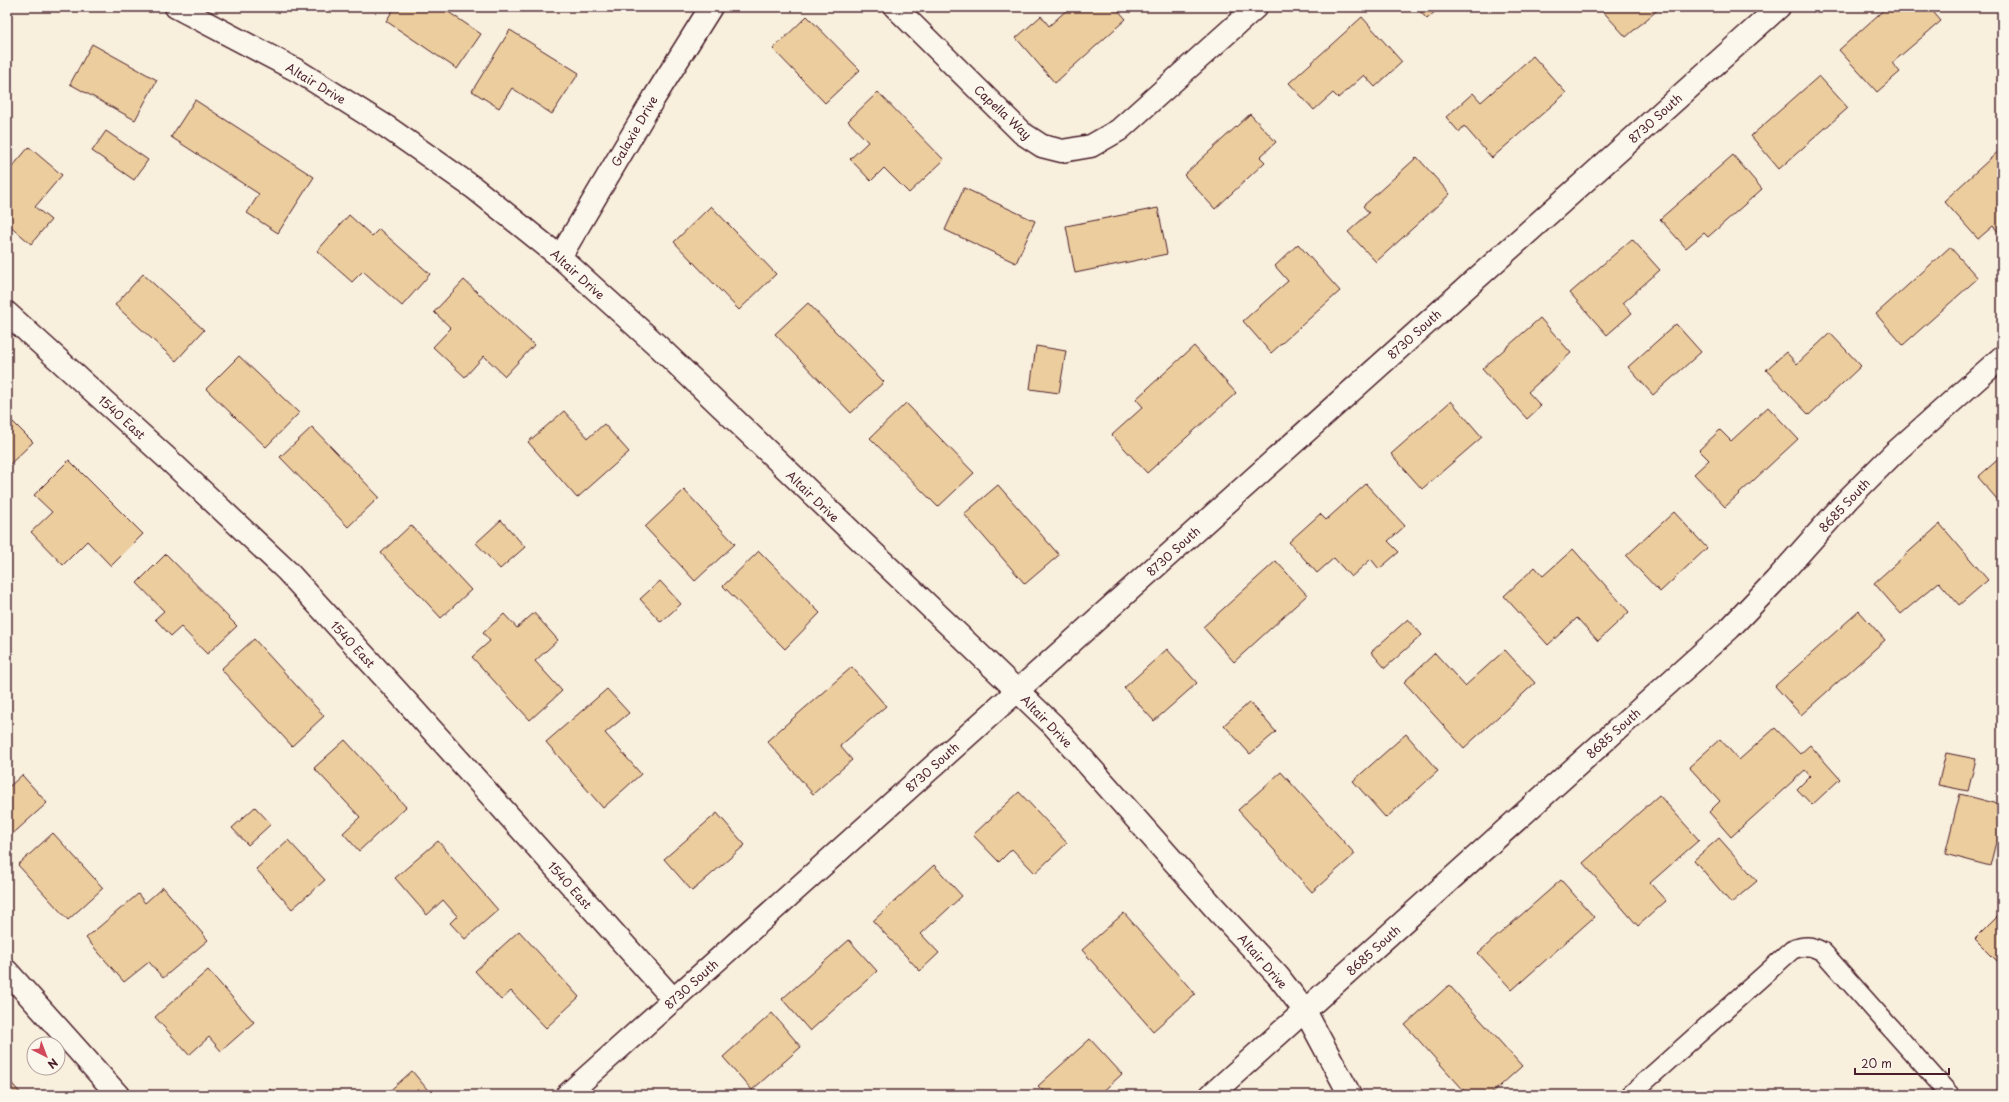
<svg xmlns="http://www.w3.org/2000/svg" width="2009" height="1102" viewBox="0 0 2009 1102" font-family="'Playpen Sans',sans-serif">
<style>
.building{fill:#eccd9e;stroke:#4a1f2b}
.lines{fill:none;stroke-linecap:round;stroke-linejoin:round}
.service-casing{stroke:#4a1f2b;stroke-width:21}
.minor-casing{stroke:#4a1f2b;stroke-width:25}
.service{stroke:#fbf7ec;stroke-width:18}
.minor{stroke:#fbf7ec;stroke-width:22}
.labels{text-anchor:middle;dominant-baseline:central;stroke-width:3;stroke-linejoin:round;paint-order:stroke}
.street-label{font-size:12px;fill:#4a1f2b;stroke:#fbf7ec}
</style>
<rect width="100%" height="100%" fill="#f8efdc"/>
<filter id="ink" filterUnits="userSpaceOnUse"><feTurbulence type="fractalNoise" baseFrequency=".025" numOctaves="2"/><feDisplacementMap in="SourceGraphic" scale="8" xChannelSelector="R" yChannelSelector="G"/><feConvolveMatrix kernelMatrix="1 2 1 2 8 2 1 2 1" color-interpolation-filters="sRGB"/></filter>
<g filter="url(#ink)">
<g class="building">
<polygon points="395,7 441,7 481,34 457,69 386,21"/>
<polygon points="1070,7 1115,7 1126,19 1055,83 1016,38 1041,16 1049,26"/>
<polygon points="1416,7 1440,7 1427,19"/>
<polygon points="1599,7 1661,7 1626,37"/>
<polygon points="1887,7 1929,7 1941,21 1892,63 1900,72 1877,92 1839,50"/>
<polygon points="807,16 860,70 825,103 773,49"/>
<polygon points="1362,17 1402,62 1375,87 1364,75 1338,98 1333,93 1314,110 1289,83"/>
<polygon points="510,30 579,73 552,114 512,88 499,108 472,91"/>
<polygon points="92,44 157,80 135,120 70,84"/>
<polygon points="1533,56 1566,93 1492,158 1464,126 1459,132 1446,117 1473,93 1481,102"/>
<polygon points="1819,76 1848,108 1779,169 1751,136"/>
<polygon points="878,92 944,160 909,193 884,168 871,181 850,159 868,142 848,121"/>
<polygon points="195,100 314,177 278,233 247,213 259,194 171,137"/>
<polygon points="1250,114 1276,142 1260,157 1265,162 1215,209 1184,175"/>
<polygon points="106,131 148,160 134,180 92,151"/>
<polygon points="29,147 62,175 35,207 51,220 31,244 7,223 7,173"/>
<polygon points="2002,148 2002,236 1993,226 1978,239 1944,201"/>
<polygon points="1733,155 1762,189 1708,237 1704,233 1686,248 1660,219"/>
<polygon points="1417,157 1450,194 1376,262 1348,232 1369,213 1363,206"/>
<polygon points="964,188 1035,221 1016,263 945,230"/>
<polygon points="711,206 776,274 739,310 674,242"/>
<polygon points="1158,208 1167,254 1075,273 1066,226"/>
<polygon points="349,215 372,236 379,229 430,274 402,306 363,271 352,282 317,251"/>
<polygon points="1632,239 1660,270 1623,303 1632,313 1607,335 1570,293"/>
<polygon points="1298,244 1340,291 1271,353 1243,321 1288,281 1275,266"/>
<polygon points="1950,247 1978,278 1903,345 1876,314"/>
<polygon points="143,274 204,330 176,361 115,305"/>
<polygon points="464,280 534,345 505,376 484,356 465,377 433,347 451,328 434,312"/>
<polygon points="808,303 884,382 851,413 775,334"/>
<polygon points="1540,318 1571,353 1528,392 1541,406 1527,419 1482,369"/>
<polygon points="1676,324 1701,352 1653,395 1628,367"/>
<polygon points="1830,333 1861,366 1809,415 1766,370 1786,352 1797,364"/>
<polygon points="1036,346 1066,351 1059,393 1030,389"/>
<polygon points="1194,346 1236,393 1147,473 1112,435 1143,407 1136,399"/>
<polygon points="239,356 299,413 266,447 206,389"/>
<polygon points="1451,401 1482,437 1422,489 1391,454"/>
<polygon points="906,403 974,473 938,507 870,438"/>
<polygon points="1768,407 1798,439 1725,507 1694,474 1709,460 1699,450 1720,430 1731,441"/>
<polygon points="564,411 588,438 604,424 629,452 577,498 528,442"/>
<polygon points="7,416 33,442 7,467"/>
<polygon points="312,427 379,497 348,527 280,457"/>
<polygon points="2002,456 2002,505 1978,477"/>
<polygon points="69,460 143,534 111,566 87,541 63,565 31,532 52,512 34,495"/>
<polygon points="1366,484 1405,526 1388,541 1399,552 1379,569 1371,559 1351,577 1334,558 1317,573 1289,542 1320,514 1326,520"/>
<polygon points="998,485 1059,555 1025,584 964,514"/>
<polygon points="684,490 735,544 695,581 645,527"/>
<polygon points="1674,512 1707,548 1660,592 1626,556"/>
<polygon points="501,520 525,547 500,569 476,543"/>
<polygon points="1940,524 1988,580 1959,605 1939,582 1901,614 1874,583"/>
<polygon points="411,525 471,590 441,618 381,553"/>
<polygon points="1573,549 1629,612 1598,641 1577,618 1548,645 1504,596 1535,567 1543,576"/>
<polygon points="759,551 820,613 785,649 723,586"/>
<polygon points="166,554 237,626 207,654 181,627 171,636 155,619 164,611 137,583"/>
<polygon points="1276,561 1307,595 1234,662 1203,627"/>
<polygon points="660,581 681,604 661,622 640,599"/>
<polygon points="1859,611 1885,640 1801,715 1775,686"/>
<polygon points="534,613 558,640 535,661 562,691 530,720 472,657 490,641 483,633 504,614 517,628"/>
<polygon points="1408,619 1422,635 1385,668 1371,652"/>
<polygon points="254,639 324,716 292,746 221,669"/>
<polygon points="1167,649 1197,683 1154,721 1124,688"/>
<polygon points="1505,650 1535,683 1464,748 1404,682 1435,653 1465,686"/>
<polygon points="852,667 886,706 840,746 852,760 813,794 767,741"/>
<polygon points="607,689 629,713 605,733 641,774 603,808 546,742"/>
<polygon points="1250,702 1276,732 1250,754 1224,725"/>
<polygon points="1775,728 1800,754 1810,745 1840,779 1812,805 1797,789 1810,776 1805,770 1731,837 1709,812 1720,801 1689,767 1720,739 1739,760"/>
<polygon points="1406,734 1438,771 1386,818 1353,781"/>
<polygon points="345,740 406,807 359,851 343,833 360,817 314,768"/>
<polygon points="1946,753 1976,759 1968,791 1938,785"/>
<polygon points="1281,772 1355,854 1312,892 1238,810"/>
<polygon points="22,775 47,803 7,839 7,782 10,786"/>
<polygon points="1019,792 1067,843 1035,873 1012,849 999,862 973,835"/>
<polygon points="1960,794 2002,805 2002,844 1996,842 1990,866 1945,854"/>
<polygon points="1659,795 1699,840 1650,883 1666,901 1638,926 1583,863"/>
<polygon points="255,807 271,824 248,845 232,828"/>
<polygon points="717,813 745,845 692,891 664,859"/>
<polygon points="53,833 103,888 68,920 18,865"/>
<polygon points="1719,838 1757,881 1731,903 1694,860"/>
<polygon points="288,840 325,880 292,909 256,869"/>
<polygon points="438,841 498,910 465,939 450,923 457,916 443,900 427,915 395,878"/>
<polygon points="934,865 962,896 921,934 939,953 920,971 873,921"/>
<polygon points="1561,880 1594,917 1512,990 1478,953"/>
<polygon points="163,887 208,940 163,978 149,962 124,982 86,938 138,894 145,903"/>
<polygon points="2002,912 2002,966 1975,939"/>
<polygon points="1124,913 1195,994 1153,1031 1082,950"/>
<polygon points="519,931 579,997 546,1028 511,991 501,1000 475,971"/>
<polygon points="849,940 877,971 810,1031 782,999"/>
<polygon points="208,970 254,1022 221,1051 209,1037 189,1055 155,1017"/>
<polygon points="1449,985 1522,1066 1490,1095 1468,1095 1405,1025"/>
<polygon points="772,1013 801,1047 752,1090 723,1057"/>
<polygon points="1090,1039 1122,1074 1099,1095 1047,1095 1038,1086"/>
<polygon points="412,1071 432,1095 385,1095"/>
<polygon points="7,1078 22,1095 7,1095"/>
<polygon points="270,1089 275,1095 262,1095"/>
</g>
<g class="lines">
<defs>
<path id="service" d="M1630,1095L1792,950C1804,945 1811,945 1823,952L1950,1095"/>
<g id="minor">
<polyline points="176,7 298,71 387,127 474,188 560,257 659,347 1053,725 1213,906 1278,976 1305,1011 1350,1095"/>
<polyline points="895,7 1022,133 1042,146 1062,151 1091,146 1119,130 1256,7"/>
<polyline points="560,257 654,98 711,7"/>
<polyline points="7,313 169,460 287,571 396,690 674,1000"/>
<polyline points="7,971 118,1095"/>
<polyline points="567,1095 1779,7"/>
<polyline points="1211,1095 1730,628 1775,581 1849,498 1893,454 2002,357"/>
</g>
</defs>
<use href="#service" class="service-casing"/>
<use href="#minor" class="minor-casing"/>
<use href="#service" class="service"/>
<use href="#minor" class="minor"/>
</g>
</g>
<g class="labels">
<g class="street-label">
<text transform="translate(316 83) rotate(31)">Altair Drive</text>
<text transform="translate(1003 112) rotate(43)">Capella Way</text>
<text transform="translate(1655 118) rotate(-42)">8730 South</text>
<text transform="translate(634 131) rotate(-60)">Galaxie Drive</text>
<text transform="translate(578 274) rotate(42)">Altair Drive</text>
<text transform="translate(1414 334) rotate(-42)">8730 South</text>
<text transform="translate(122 417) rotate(42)">1540 East</text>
<text transform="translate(813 496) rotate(44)">Altair Drive</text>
<text transform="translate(1844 505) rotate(-47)">8685 South</text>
<text transform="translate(1173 551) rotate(-42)">8730 South</text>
<text transform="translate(353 644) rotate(47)">1540 East</text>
<text transform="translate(1047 721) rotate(46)">Altair Drive</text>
<text transform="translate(1613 733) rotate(-42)">8685 South</text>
<text transform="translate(932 767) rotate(-42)">8730 South</text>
<text transform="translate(570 885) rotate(48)">1540 East</text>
<text transform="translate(1373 950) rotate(-42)">8685 South</text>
<text transform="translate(1263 961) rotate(49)">Altair Drive</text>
<text transform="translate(691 984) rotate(-42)">8730 South</text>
</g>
</g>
<rect width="2009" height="1102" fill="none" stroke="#fbf7ec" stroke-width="24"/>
<rect x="12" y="12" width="1985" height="1078" fill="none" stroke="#4a1f2b" stroke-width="1.5" filter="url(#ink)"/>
<g transform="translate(46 1056) rotate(138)"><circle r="19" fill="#fbf7ec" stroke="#b4a19f"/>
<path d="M0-3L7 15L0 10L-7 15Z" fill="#d1495b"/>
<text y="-6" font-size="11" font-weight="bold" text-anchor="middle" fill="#4a1f2b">N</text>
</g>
<path d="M1855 1068v6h94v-6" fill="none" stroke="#4a1f2b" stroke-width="2"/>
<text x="1861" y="1068" font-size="12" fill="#4a1f2b" stroke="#fbf7ec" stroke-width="3" paint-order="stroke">20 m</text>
</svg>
